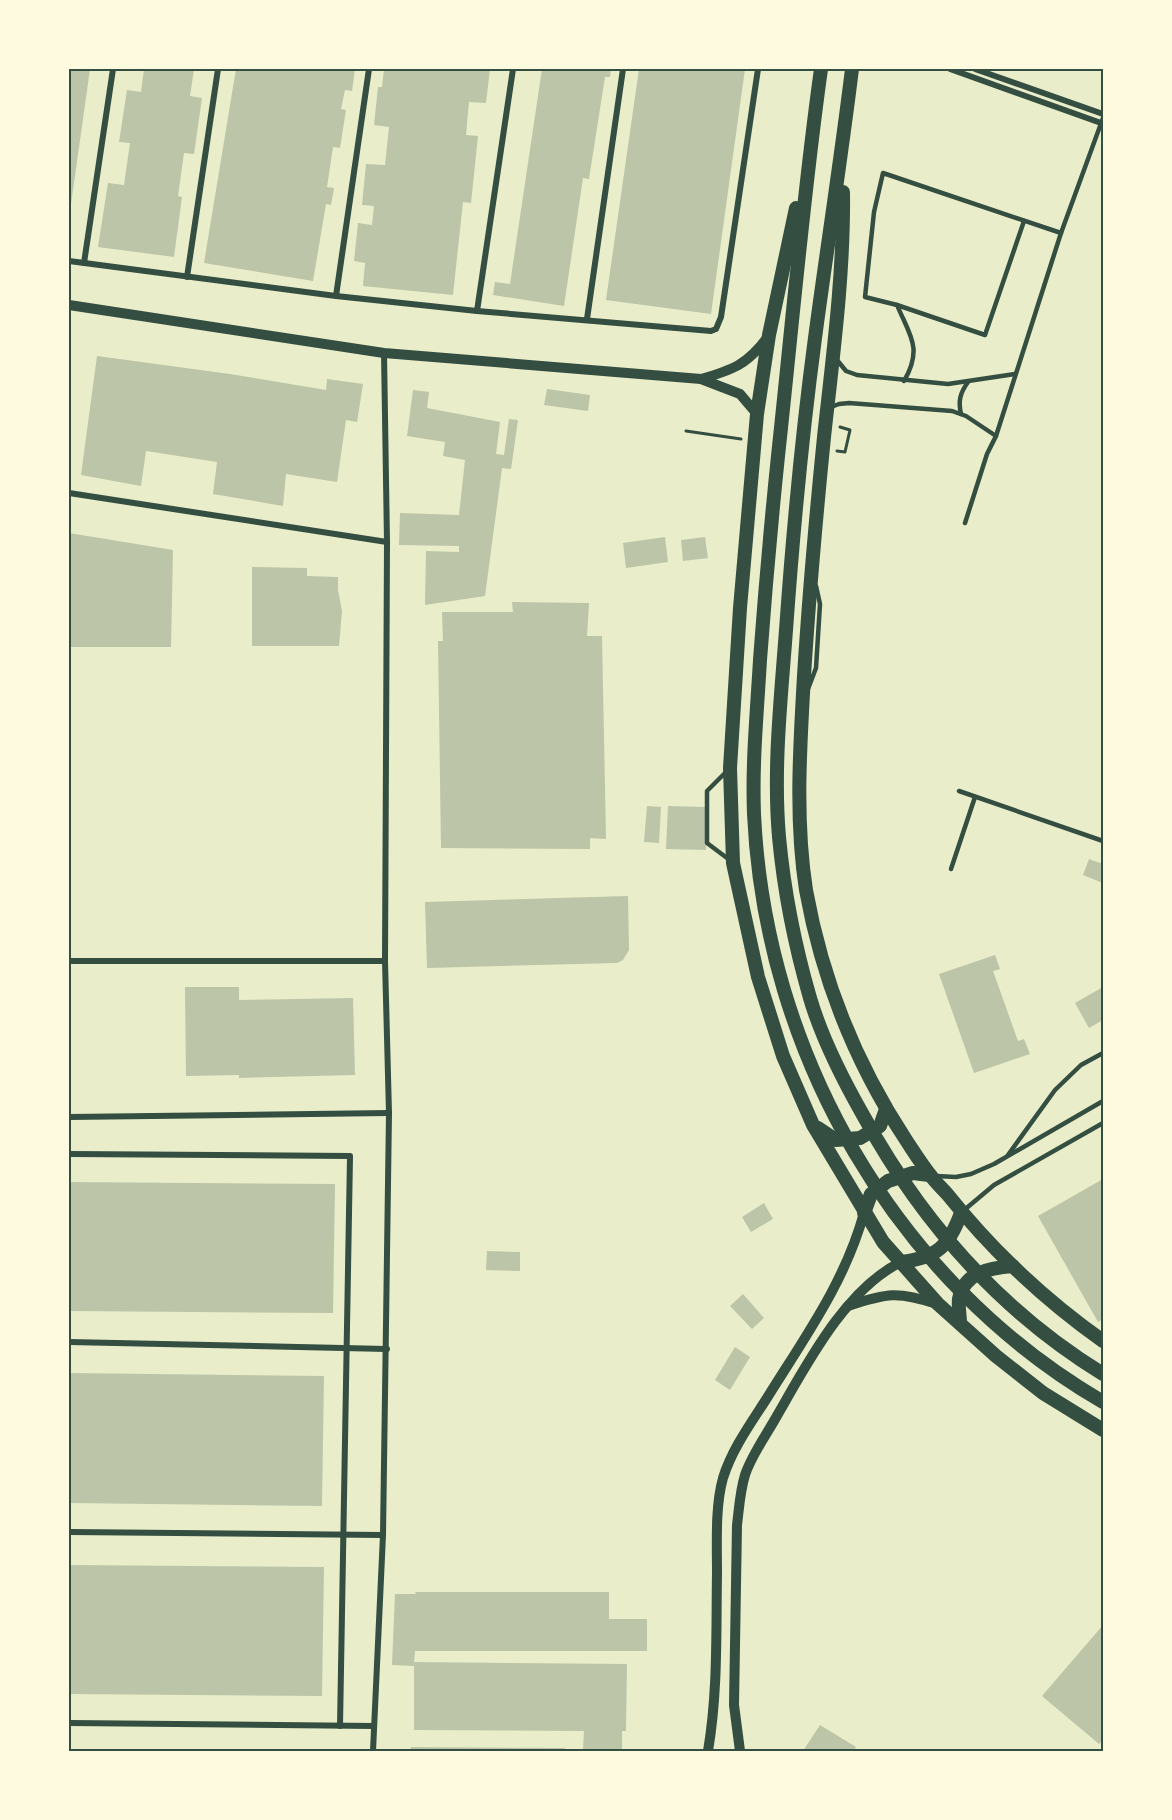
<svg xmlns="http://www.w3.org/2000/svg" width="1172" height="1820" viewBox="0 0 1172 1820" font-family="'DejaVu Sans',sans-serif">
<style>
.building{fill:#bcc5a7}
.lines{fill:none;stroke-linecap:round;stroke-linejoin:round}
.path{stroke:#344e41;stroke-width:3}
.service{stroke:#344e41;stroke-width:4.5}
.minor{stroke:#344e41;stroke-width:6}
.tertiary{stroke:#344e41;stroke-width:10}
.primary{stroke:#344e41;stroke-width:14}
.neatline{fill:none;stroke:#344e41;stroke-width:2}
</style>
<rect width="100%" height="100%" fill="#e9edc9"/>
<g class="building">
<polygon points="69,69 90,69 70,211 69,211"/>
<polygon points="144,69 194,69 190,96 202,98 194,154 184,153 178,196 182,197 174,257 98,247 108,183 124,185 130,143 119,142 127,90 141,92"/>
<polygon points="236,69 355,69 352,91 345,90 341,109 346,110 340,148 333,147 327,187 334,188 331,205 326,204 313,281 204,263"/>
<polygon points="384,69 490,69 486,103 469,102 466,135 478,136 471,203 463,202 453,295 363,286 365,263 354,261 358,223 372,225 374,206 362,205 366,164 385,165 389,127 374,125 378,87 382,87"/>
<polygon points="542,69 611,69 610,77 605,77 589,179 583,178 564,306 493,295 495,282 510,284"/>
<polygon points="639,69 745,69 711,314 606,300"/>
<polygon points="97,356 230,374 326,390 327,379 363,384 357,422 346,420 337,482 286,474 283,506 213,494 217,462 146,451 141,486 81,475"/>
<polygon points="547,389 590,395 588,411 544,405"/>
<polygon points="413,390 429,392 427,408 500,422 496,454 504,455 509,419 518,420 511,469 502,468 485,596 425,605 426,551 459,552 459,546 399,545 400,513 459,515 465,460 443,456 445,442 407,436"/>
<polygon points="69,533 173,550 171,647 70,647"/>
<polygon points="665,537 668,562 626,568 623,543"/>
<polygon points="705,537 708,558 683,561 681,540"/>
<polygon points="252,567 307,568 307,576 338,577 338,590 342,611 339,646 252,646"/>
<polygon points="512,602 589,603 587,636 602,636 606,839 590,838 590,849 441,848 438,641 443,641 442,612 513,612"/>
<polygon points="647,806 661,807 659,843 644,842"/>
<polygon points="668,806 707,807 706,850 666,849"/>
<polygon points="1089,859 1103,864 1103,883 1083,875"/>
<polygon points="628,896 629,950 623,960 617,963 427,968 425,902"/>
<polygon points="995,955 1000,969 993,971 1018,1041 1024,1039 1030,1054 974,1073 939,974"/>
<polygon points="185,987 239,987 239,1000 353,998 355,1075 239,1078 239,1075 186,1076"/>
<polygon points="1103,987 1103,1020 1089,1028 1075,1003"/>
<polygon points="1103,1179 1103,1319 1098,1322 1038,1216"/>
<polygon points="69,1182 335,1184 333,1313 69,1311"/>
<polygon points="764,1203 773,1219 751,1232 742,1217"/>
<polygon points="487,1251 520,1252 520,1271 486,1270"/>
<polygon points="743,1294 764,1318 752,1329 730,1306"/>
<polygon points="735,1347 750,1357 730,1390 715,1380"/>
<polygon points="69,1373 324,1376 322,1506 69,1503"/>
<polygon points="69,1565 324,1567 322,1696 69,1694"/>
<polygon points="415,1592 609,1592 609,1619 647,1619 647,1651 415,1651 414,1662 627,1664 626,1731 622,1731 622,1751 583,1750 584,1731 414,1730 414,1666 392,1665 395,1594 416,1594"/>
<polygon points="1103,1625 1103,1740 1099,1744 1042,1696"/>
<polygon points="820,1725 856,1747 854,1751 803,1751"/>
<polygon points="411,1747 565,1748 565,1751 410,1751"/>
</g>
<g class="lines">
<g class="path">
<polyline points="686,431 741,439"/>
<polyline points="837,451 845,452 850,430 840,427"/>
</g>
<g class="service">
<polyline points="897,305 985,335 1024,221"/>
<polyline points="837,360 846,371 857,375 948,384 1015,374"/>
<path d="M904,381C923,348 910,336 897,305L865,297L874,212L883,173L1061,233"/>
<polyline points="831,407 839,404 849,403 952,411 966,416 996,436"/>
<path d="M961,414C958,401 960,393 968,382"/>
<polyline points="965,523 987,454 996,436 1061,233 1103,118"/>
<polyline points="808,689 816,668 820,604 816,586"/>
<polyline points="726,772 707,791 707,843 731,861"/>
<polyline points="959,791 1103,841"/>
<polyline points="951,869 975,797"/>
<polyline points="1008,1155 1055,1090 1081,1065 1103,1053"/>
<polyline points="936,1176 956,1177 971,1174 994,1164 1103,1101"/>
<polyline points="963,1211 994,1185 1103,1123"/>
</g>
<g class="minor">
<polyline points="950,69 1101,123"/>
<polyline points="975,69 1103,114"/>
<polyline points="69,261 336,296 477,311 711,331 716,329 721,317 758,69"/>
<polyline points="84,263 113,69"/>
<polyline points="187,277 218,69"/>
<polyline points="336,296 369,69"/>
<polyline points="477,311 513,69"/>
<polyline points="587,319 623,69"/>
<polyline points="69,493 387,542"/>
<polyline points="69,961 385,961"/>
<polyline points="69,1117 389,1113"/>
<polyline points="69,1154 350,1156 340,1726"/>
<polyline points="69,1342 387,1349"/>
<polyline points="69,1532 383,1535"/>
<polyline points="69,1723 374,1726"/>
<polyline points="373,1751 383,1535 389,1113 385,961 387,542 384,353"/>
</g>
<g class="tertiary">
<polyline points="69,305 384,353 701,379 740,394 757,414"/>
<path d="M701,379C732,370 747,365 767,338"/>
<path d="M848,1306C887,1293 898,1291 937,1304"/>
<path d="M708,1751C718,1692 716,1633 717,1573C717,1544 715,1506 723,1478C732,1449 751,1423 767,1398C805,1337 845,1282 864,1213"/>
<path d="M740,1751L734,1705L737,1525C739,1509 740,1491 745,1475C752,1454 767,1434 778,1414C808,1362 846,1289 901,1262"/>
</g>
<g class="primary">
<path d="M821,69C803,197 792,327 778,456C771,524 765,592 760,660C757,712 752,763 754,814C765,1053 895,1281 1103,1402"/>
<path d="M852,69C841,159 827,248 815,338C802,435 793,532 786,630C781,698 773,768 779,837C784,891 795,946 810,998C822,1039 842,1078 863,1115C921,1221 999,1310 1103,1374"/>
<path d="M843,192C844,274 833,355 824,437C816,517 809,596 804,676C800,746 795,820 806,890C822,979 856,1064 906,1140C914,1152 922,1165 931,1176C936,1183 942,1188 948,1195C992,1250 1045,1300 1103,1341"/>
<polyline points="796,208 769,335 757,414 740,608 730,768 733,863 758,977 783,1056 813,1125 883,1242 938,1304 996,1356 1043,1393 1103,1430"/>
<polyline points="818,1128 836,1140 860,1138 880,1126 886,1109"/>
<polyline points="864,1213 871,1194 888,1181 913,1173 929,1175"/>
<path d="M901,1262C937,1258 949,1246 961,1213"/>
<path d="M960,1323C960,1316 958,1306 959,1299C964,1272 990,1268 1013,1266"/>
</g>
</g>
<rect width="1172" height="1820" fill="none" stroke="#fefae0" stroke-width="141"/>
<rect x="70" y="70" width="1032" height="1680" class="neatline"/>
</svg>
